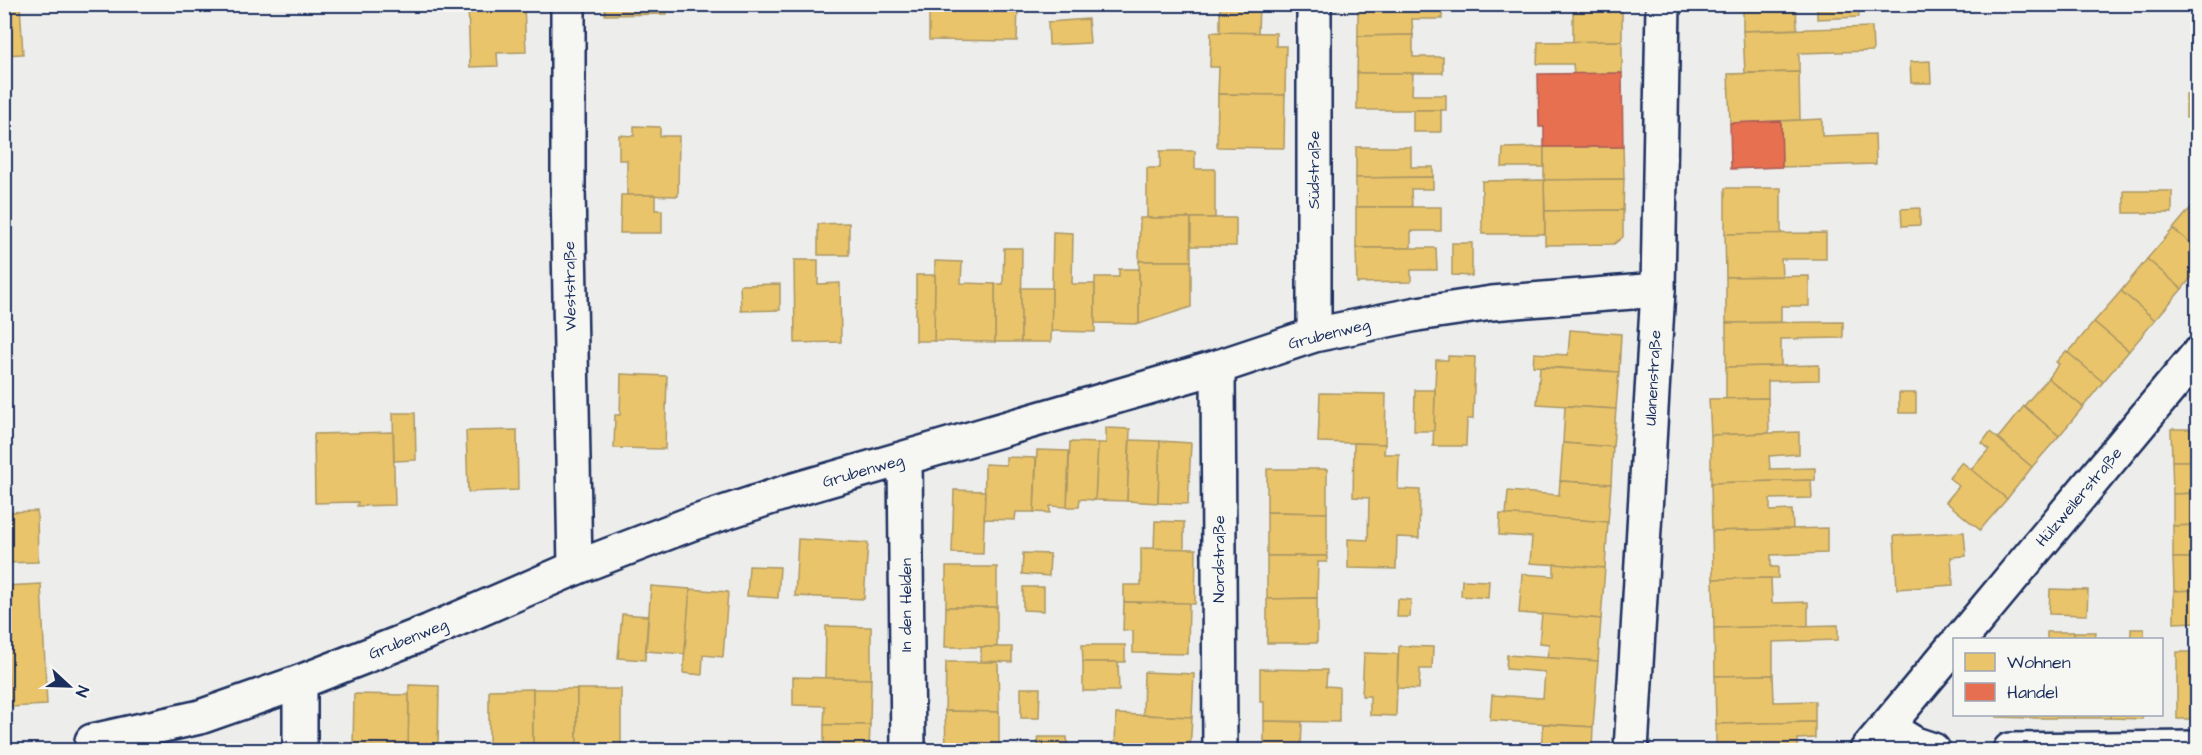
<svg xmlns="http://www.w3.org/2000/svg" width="2202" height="755" viewBox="0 0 2202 755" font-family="'Architects Daughter',sans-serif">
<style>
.homes{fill:#e9c46a;stroke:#ab9766;stroke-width:1.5}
.shops{fill:#e76f51;stroke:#aa5c55;stroke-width:1.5}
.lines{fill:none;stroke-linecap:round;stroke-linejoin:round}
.minor-casing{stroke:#1b2f5e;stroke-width:38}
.minor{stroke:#f6f6f2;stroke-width:33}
.labels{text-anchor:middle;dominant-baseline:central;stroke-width:6;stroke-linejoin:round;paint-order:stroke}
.street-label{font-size:16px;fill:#1b2f5e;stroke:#f6f6f2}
</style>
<rect width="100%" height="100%" fill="#edeeec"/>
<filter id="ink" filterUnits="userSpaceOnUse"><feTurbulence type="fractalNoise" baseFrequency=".0167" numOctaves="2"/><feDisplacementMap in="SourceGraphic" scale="12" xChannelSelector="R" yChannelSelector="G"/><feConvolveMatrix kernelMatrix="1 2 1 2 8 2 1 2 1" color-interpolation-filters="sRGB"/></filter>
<g filter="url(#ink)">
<g class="homes">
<polygon points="4,4 20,4 23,54 4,55"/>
<polygon points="468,4 524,4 526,52 497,53 498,66 470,67"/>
<polygon points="605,4 666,4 666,14 605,15"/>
<polygon points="929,4 1018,4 1017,41 929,40"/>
<polygon points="1220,4 1259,4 1258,33 1220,33"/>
<polygon points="1358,4 1442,4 1442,19 1412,19 1413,35 1358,36"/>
<polygon points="1573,4 1622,4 1622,9 1573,10"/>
<polygon points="1743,4 1796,4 1797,29 1743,31"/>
<polygon points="1817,4 1858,4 1859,17 1817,19"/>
<polygon points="1622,9 1622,41 1573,42 1573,10"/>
<polygon points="1088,19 1090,43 1049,45 1048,22"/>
<polygon points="1872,27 1873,51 1799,53 1799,72 1745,73 1743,31"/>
<polygon points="1211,32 1276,33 1276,46 1286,46 1285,95 1218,94 1219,67 1210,67"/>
<polygon points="1413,35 1413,57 1443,57 1443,73 1357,73 1358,36"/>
<polygon points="1622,41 1622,73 1574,74 1573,64 1537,64 1538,42"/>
<polygon points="1930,61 1931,83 1911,83 1910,62"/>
<polygon points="1799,72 1800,120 1730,123 1728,74"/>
<polygon points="1357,73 1413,73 1412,95 1446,95 1446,110 1357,110"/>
<polygon points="1218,94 1285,95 1284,148 1217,147"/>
<polygon points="2186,94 2198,94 2198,117 2186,118"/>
<rect x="1413" y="110" width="28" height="22"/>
<polygon points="1822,119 1822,136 1875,134 1876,164 1782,167 1781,121"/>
<polygon points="634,126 660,127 660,136 679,136 678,196 627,195 627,160 619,160 619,135 634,136"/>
<polygon points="1356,147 1411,147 1411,167 1433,167 1433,177 1356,178"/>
<polygon points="1544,147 1544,167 1502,167 1503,148"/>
<polygon points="1544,147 1623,147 1624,179 1544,180"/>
<polygon points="1160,151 1195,151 1195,169 1215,169 1215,218 1147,218 1147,168 1160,168"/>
<polygon points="1433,177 1433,189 1411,189 1412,207 1356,207 1356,178"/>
<polygon points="1624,179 1623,210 1545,211 1544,180"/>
<polygon points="1544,180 1545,234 1482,234 1482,181"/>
<rect x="1725" y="188" width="56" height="46"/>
<rect x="2124" y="191" width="48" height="22"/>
<polygon points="621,195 655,195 655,210 662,210 662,233 620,233"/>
<polygon points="2194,204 2198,207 2198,249 2173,229"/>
<polygon points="1356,207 1441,207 1441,231 1411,231 1411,248 1356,248"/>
<polygon points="1920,208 1920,225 1902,226 1901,209"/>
<polygon points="1623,210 1623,237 1614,244 1545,245 1545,211"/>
<polygon points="1140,218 1191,218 1191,261 1139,261"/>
<rect x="1191" y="218" width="45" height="28"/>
<polygon points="849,223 849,255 818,255 818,224"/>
<polygon points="2173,229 2198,249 2198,270 2182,289 2147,259"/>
<polygon points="1053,232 1073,233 1072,284 1095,284 1095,332 1051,331"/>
<polygon points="1826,233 1826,259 1781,259 1782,276 1726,277 1725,234"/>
<polygon points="1452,243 1472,243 1472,276 1452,275"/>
<polygon points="1004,248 1022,248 1021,342 995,342 995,284 1003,284"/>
<polygon points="1356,248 1436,248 1437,270 1411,270 1411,282 1357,283"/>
<polygon points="2147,259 2182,289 2155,320 2121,291"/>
<polygon points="794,260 818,260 818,284 840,283 841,342 795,343"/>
<polygon points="935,261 962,262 961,283 995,284 995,342 934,341"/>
<polygon points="1139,261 1191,261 1191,307 1139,324"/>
<polygon points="1119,269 1139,269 1139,324 1095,323 1095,277 1119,277"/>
<polygon points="916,275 935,275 934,341 916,341"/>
<polygon points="1809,276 1809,306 1781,306 1781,322 1726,323 1726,277"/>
<polygon points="780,284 780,310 741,311 740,285"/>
<polygon points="1021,288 1052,288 1051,342 1021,342"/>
<polygon points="2121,291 2155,320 2129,351 2094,322"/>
<polygon points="1843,322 1843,338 1781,339 1781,366 1726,367 1726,323"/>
<polygon points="2094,322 2129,351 2103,382 2068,353"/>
<polygon points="1570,330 1621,334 1619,372 1533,366 1534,353 1568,355"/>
<polygon points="2066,351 2103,382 2083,407 2048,378 2059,364 2056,362"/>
<polygon points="1448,356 1475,357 1473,419 1467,419 1466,446 1433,446 1436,360 1448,360"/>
<polygon points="1819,365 1819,380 1768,381 1768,398 1726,399 1726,367"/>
<polygon points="1540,367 1619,372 1616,409 1537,404"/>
<polygon points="621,374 667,376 665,449 614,448 615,415 620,415"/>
<polygon points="2048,378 2083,407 2059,436 2024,406"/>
<polygon points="1415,390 1435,390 1434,431 1414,431"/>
<polygon points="1320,393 1386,394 1385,444 1318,442"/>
<rect x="1899" y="393" width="17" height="20"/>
<polygon points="1768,398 1769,433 1711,435 1709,399"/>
<polygon points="1565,406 1616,409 1613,447 1563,443"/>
<polygon points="2024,406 2059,436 2032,467 1998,438"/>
<polygon points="393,413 415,413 416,460 394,461"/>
<polygon points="1106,428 1130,429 1127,501 1095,500 1098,443 1106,443"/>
<polygon points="2171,429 2198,429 2198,461 2172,461"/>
<polygon points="517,430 518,490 468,492 466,431"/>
<polygon points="393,432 395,505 357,506 358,502 315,503 314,434"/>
<polygon points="1799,432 1799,454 1769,456 1770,469 1815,468 1815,480 1711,483 1711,435"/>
<polygon points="1990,432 2032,467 2007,499 1971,470 1989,449 1982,443"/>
<polygon points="1130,440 1160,441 1158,503 1127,501"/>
<polygon points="1160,441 1191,443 1188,504 1158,503"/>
<polygon points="1070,442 1098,443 1095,500 1080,499 1079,507 1067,507"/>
<polygon points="1354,443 1385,444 1384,454 1399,454 1398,489 1420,490 1419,538 1397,537 1396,569 1348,568 1348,539 1368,540 1369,498 1353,497"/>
<polygon points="1563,443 1613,447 1611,484 1560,481"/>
<polygon points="1037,450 1069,451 1067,507 1050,506 1050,513 1034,512"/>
<polygon points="1006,457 1036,458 1034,512 1016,512 1015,520 984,519 985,464 1006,465"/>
<polygon points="2172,461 2198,461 2198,493 2173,494"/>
<polygon points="1962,462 2007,499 1980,530 1946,502 1959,486 1949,478"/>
<polygon points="1267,469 1327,469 1327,513 1267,512"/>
<polygon points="1811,480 1812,498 1770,499 1770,511 1792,510 1793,529 1712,531 1711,483"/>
<polygon points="1560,481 1611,484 1608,522 1506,515 1508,491 1559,495"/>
<polygon points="954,490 985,491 983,554 952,553"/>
<polygon points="2198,493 2198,525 2173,526 2173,494"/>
<polygon points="37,511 38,562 4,563 4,512"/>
<polygon points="1267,512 1327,513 1327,556 1267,556"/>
<polygon points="1500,514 1608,522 1605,568 1530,563 1532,537 1499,535"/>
<polygon points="1155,521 1184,522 1184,549 1154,549"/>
<polygon points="2198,525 2198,558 2173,558 2173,526"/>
<polygon points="1827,528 1827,553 1771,555 1771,567 1778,567 1778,578 1713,579 1712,531"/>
<polygon points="1964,532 1966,556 1951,557 1953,585 1897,589 1894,536"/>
<polygon points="798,539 868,543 864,599 795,596"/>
<polygon points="1141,548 1196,549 1195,604 1124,602 1124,585 1141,585"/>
<polygon points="1023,553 1050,554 1049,576 1022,574"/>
<polygon points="1267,556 1327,556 1327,562 1318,562 1317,598 1267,599"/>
<polygon points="2173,558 2198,558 2198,590 2174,591"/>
<polygon points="1554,564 1605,568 1601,619 1519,613 1522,574 1554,576"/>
<polygon points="749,566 780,567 778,598 747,596"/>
<rect x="946" y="567" width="51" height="40"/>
<polygon points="1771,578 1772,603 1808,602 1808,626 1714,628 1713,579"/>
<polygon points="1462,580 1489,581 1488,598 1461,596"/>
<polygon points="41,584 47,705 10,707 4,586"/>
<polygon points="651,586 690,589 685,654 646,651"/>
<polygon points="1023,587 1044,587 1044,611 1023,610"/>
<polygon points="690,589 728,592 723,657 703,655 702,675 683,673"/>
<polygon points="2050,589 2088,590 2087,615 2049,614"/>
<polygon points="2198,590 2198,622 2174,623 2174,591"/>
<polygon points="1317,598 1317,643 1267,643 1267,599"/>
<polygon points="1398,599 1411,600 1410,617 1397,617"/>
<polygon points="1124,602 1189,603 1188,654 1133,653 1133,631 1123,630"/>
<polygon points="946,607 997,607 997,647 945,647"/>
<polygon points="622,614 648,616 645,660 618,658"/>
<polygon points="1542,614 1601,619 1598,661 1547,658 1549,644 1539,643"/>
<polygon points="1838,625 1838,640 1773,642 1773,675 1715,676 1714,628"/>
<polygon points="826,626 871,627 871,679 825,678"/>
<rect x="2131" y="629" width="13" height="11"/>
<rect x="2047" y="632" width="27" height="8"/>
<polygon points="2074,632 2096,632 2095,640 2074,640"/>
<polygon points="1082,645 1125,645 1125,662 1083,662"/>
<polygon points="1399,646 1433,647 1432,669 1420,669 1419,689 1397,688"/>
<polygon points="981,647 1012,647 1012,662 981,661"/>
<rect x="2177" y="652" width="21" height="67"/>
<polygon points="1364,653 1398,654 1396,716 1370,715 1370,696 1362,696"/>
<polygon points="1507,655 1598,661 1593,727 1490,720 1492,695 1543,698 1545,672 1506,669"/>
<polygon points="946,662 998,662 999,712 945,711"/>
<polygon points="1083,662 1118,662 1119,691 1083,691"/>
<polygon points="1260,669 1327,670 1326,686 1339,687 1339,722 1264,721 1264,702 1260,702"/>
<polygon points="1144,672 1194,674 1192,717 1143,715"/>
<polygon points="1773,675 1774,702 1815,701 1815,722 1716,724 1715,676"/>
<polygon points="793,677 871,679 870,725 824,725 825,706 793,705"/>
<polygon points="409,685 439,686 438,748 408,747"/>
<polygon points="1021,688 1040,688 1039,718 1021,718"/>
<polygon points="533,689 533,750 489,750 489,690"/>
<rect x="533" y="689" width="44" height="61"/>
<rect x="577" y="689" width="44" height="61"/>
<polygon points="354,694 409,695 408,750 375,750 375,747 353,746"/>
<polygon points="945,711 999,712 999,750 946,750"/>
<polygon points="1116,714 1192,717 1190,750 1142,750 1142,747 1115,746"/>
<polygon points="1997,714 2030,714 2030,718 1997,717"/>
<rect x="2030" y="714" width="44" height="4"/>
<rect x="2074" y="714" width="36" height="4"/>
<polygon points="2110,714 2143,714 2142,719 2110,718"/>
<polygon points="1264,721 1302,722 1301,750 1264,750"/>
<polygon points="1815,722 1815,738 1798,739 1798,750 1716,750 1716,724"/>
<polygon points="1543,724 1593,727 1592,750 1488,750 1488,746 1541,749"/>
<polygon points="824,725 870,725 869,750 824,750"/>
<polygon points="1038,737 1067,737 1068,750 1038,750"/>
</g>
<g class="shops">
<polygon points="1622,73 1623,147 1544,147 1544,127 1539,127 1538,74"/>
<polygon points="1781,121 1782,167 1731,169 1730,123"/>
</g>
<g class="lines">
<defs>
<g id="minor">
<polyline points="568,4 568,188 575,568"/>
<polyline points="1314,4 1314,335"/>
<polyline points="1218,367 1220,750"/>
<polyline points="905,460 908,750"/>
<polyline points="1960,640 2198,354"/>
<polyline points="300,682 300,750"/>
<polyline points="1887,727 1915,744 1933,750"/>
<polyline points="92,741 200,717 300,682 430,631 575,568 690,524 787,492 1218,367 1314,335 1417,314 1492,303 1658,290"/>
<polyline points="1631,750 1658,290 1663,4"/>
<polyline points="1867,750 1954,646"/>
<polyline points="2010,750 2198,748"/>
</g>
</defs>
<use href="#minor" class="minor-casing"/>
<use href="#minor" class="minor"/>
</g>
</g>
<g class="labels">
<g class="street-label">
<text transform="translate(1314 170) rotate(-90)">Südstraße</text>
<text transform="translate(570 286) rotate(-91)">Weststraße</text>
<text transform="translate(1329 334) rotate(-14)">Grubenweg</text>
<text transform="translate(1653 378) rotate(-87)">Ulanenstraße</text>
<text transform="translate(863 471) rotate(-16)">Grubenweg</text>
<text transform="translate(2079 497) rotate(-50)">Hülzweilerstraße</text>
<text transform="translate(1219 559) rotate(-90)">Nordstraße</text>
<text transform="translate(906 605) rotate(-90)">In den Helden</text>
<text transform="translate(408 639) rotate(-22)">Grubenweg</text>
</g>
</g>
<rect width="2202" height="755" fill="none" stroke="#f6f6f2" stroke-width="24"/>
<rect x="12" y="12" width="2178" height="731" fill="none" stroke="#1b2f5e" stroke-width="2" filter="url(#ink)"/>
<rect x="1953" y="638" width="210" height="78" fill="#f6f6f2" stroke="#9ea6b7" stroke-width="1.5"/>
<rect x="1965" y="653" width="30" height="18" fill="#e9c46a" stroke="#9ea6b7" stroke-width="1.5"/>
<text x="2007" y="668" font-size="18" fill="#1b2f5e">Wohnen</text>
<rect x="1965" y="683" width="30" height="18" fill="#e76f51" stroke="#9ea6b7" stroke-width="1.5"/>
<text x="2007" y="698" font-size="18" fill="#1b2f5e">Handel</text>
<g transform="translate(69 686) rotate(112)" stroke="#f6f6f2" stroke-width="4.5" paint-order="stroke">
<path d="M0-4.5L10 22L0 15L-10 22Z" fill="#1b2f5e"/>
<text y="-9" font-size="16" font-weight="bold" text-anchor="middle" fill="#1b2f5e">N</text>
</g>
</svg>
